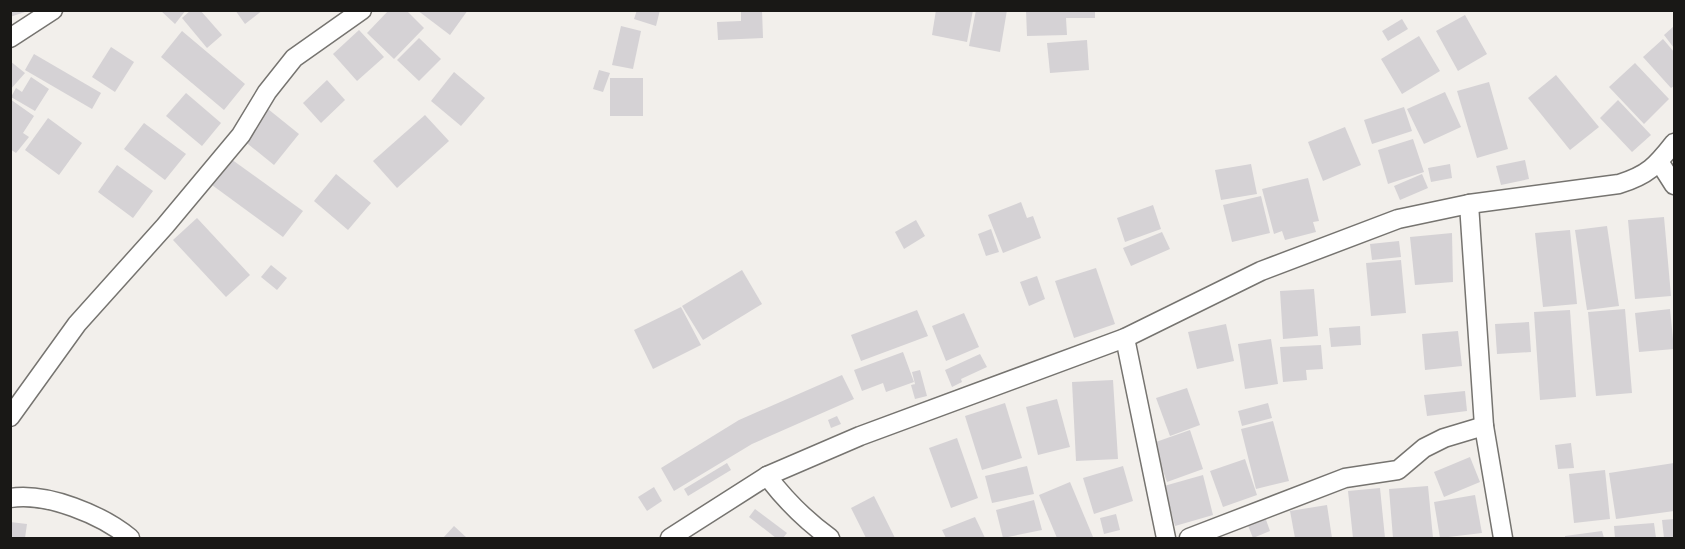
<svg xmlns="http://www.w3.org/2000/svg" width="1685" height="549" viewBox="0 0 1685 549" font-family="Commissioner,sans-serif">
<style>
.building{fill:#d5d2d5}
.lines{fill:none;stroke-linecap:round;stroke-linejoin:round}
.street-casing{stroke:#767470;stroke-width:21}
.street{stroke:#fff;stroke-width:18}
</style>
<rect width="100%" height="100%" fill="#f2efeb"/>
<g class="building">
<polygon points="10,10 28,10 28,11 10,17"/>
<polygon points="160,10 186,10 175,24"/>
<polygon points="191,10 200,10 222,35 207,48 182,18"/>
<polygon points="235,10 263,10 245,24"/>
<polygon points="389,10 406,10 424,28 394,59 367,33"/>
<polygon points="417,10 468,10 450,35"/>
<polygon points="637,10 660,10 656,26 634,19"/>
<polygon points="741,10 762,10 763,38 718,40 717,22 741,21"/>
<polygon points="936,10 973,10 967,42 932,35"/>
<polygon points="976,10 1007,10 1000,52 969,46"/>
<polygon points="1026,10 1095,10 1095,18 1066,18 1067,35 1027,36"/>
<polygon points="1465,15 1487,54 1458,71 1436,31"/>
<polygon points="1402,19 1408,29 1388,41 1382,31"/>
<polygon points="621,26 641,31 633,69 612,65"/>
<polygon points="1674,26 1674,48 1664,35"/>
<polygon points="359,30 384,57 357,81 333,54"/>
<polygon points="182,31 245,84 224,110 161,57"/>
<polygon points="1419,36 1440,71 1402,94 1381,59"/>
<polygon points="419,38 441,59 419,81 397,60"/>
<polygon points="1663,39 1674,52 1674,86 1671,88 1643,57"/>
<polygon points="1087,40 1089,70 1050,73 1047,43"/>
<polygon points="111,47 134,62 115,92 92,77"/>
<polygon points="34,54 101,93 92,109 25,70"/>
<polygon points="10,61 25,73 10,90"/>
<polygon points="1635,63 1669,99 1644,124 1609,87"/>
<polygon points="599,70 610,73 603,92 593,89"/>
<polygon points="454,72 485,98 461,126 431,101"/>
<polygon points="1556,75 1599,127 1570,150 1528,98"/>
<polygon points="31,77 49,89 35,111 11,97 16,88 22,92"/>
<rect x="610" y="78" width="33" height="38"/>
<polygon points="327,80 345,100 321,123 303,103"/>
<polygon points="1489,82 1508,149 1477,158 1457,91"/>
<polygon points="1445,92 1461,127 1424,144 1407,109"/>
<polygon points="186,93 221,123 202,146 166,116"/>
<polygon points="10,99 34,116 23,133 29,137 16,153 10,149"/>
<polygon points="1618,100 1651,135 1632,152 1600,118"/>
<polygon points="1404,107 1412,131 1372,144 1364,120"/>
<polygon points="268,109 299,134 274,165 243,140"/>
<polygon points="425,115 449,141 397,188 373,161"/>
<polygon points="48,118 82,143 59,175 25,150"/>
<polygon points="144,123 186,154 165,180 124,149"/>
<polygon points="1345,127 1361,165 1323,181 1308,142"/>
<polygon points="1413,139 1424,172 1388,184 1378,150"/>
<polygon points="231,159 303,211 283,237 212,185"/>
<polygon points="1525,160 1529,179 1501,185 1496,166"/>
<polygon points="1251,164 1257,194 1221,200 1215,170"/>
<polygon points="1450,164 1452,178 1431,182 1428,168"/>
<polygon points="117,165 153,191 133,218 98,192"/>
<polygon points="336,174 371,203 348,230 314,201"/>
<polygon points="1422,174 1428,188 1400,200 1394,186"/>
<polygon points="1308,178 1319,221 1313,222 1316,232 1285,240 1282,231 1274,234 1262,189"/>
<polygon points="1261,196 1270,233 1232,242 1223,205"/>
<polygon points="1021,202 1027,218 1033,216 1041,238 1003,253 988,215"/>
<polygon points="1153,205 1161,229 1125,242 1117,218"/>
<polygon points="1664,217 1671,296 1635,299 1628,220"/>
<polygon points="197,218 250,275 226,297 173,240"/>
<polygon points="916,220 925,236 904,249 895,232"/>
<polygon points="1607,226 1619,306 1587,310 1575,230"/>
<polygon points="991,229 999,252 986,256 978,234"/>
<polygon points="1570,230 1577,304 1543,307 1535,233"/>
<polygon points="1162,232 1170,249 1131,266 1123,248"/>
<polygon points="1452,233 1453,282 1415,285 1410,237"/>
<polygon points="1399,241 1401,257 1372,260 1370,244"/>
<polygon points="1401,260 1406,313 1371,316 1366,263"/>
<polygon points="271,265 287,278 277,290 261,277"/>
<polygon points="1096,268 1115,324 1074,338 1055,281"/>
<polygon points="742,270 762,304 703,340 682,306"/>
<polygon points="1037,276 1045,299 1029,306 1020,282"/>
<polygon points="1314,289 1318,336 1283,339 1280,291"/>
<polygon points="681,307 701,345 653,369 634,330"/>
<polygon points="1625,309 1632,393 1596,396 1588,312"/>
<polygon points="1670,309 1674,349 1639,352 1635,313"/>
<polygon points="917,310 928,336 861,361 851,335"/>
<polygon points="1570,310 1576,397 1540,400 1534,312"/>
<polygon points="964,313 979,347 946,361 932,326"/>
<polygon points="1529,322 1531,352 1497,354 1495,324"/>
<polygon points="1226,324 1234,361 1197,369 1188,332"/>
<polygon points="1360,326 1361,345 1331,347 1329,328"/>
<polygon points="1458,331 1462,366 1425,370 1422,334"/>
<polygon points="1271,339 1278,384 1245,389 1238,344"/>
<polygon points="1321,345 1323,369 1306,370 1307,380 1283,382 1280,347"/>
<polygon points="903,352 914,382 886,392 883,383 862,391 854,370"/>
<polygon points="980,354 987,367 961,379 962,382 952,387 945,370"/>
<polygon points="920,370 927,396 915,399 911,385 915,384 916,388 912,372"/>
<polygon points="842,375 854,399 752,444 674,491 661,468 739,420"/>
<polygon points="1113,380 1118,459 1076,461 1072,382"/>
<polygon points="1187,388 1200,425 1170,436 1156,398"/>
<polygon points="1465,391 1467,411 1427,416 1424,395"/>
<polygon points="1057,399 1070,447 1038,455 1026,407"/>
<polygon points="1005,403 1022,458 982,470 965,416"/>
<polygon points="1268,403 1272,418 1242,426 1238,411"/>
<polygon points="837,416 841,424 831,428 828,420"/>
<polygon points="1273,421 1289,481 1256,489 1241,429"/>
<polygon points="1190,430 1203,469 1167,482 1153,443"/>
<polygon points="957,438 978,498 951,508 929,448"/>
<polygon points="1571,443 1574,468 1558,469 1555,445"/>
<polygon points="1470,457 1480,482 1444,497 1434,472"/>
<polygon points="1245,459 1257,495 1223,507 1210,471"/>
<polygon points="727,463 731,470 688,496 684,489"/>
<polygon points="1674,463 1674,511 1616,519 1609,473"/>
<polygon points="1027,466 1034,494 992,503 985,476"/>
<polygon points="1123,466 1133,501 1094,514 1083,478"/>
<polygon points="1605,470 1610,519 1574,523 1569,474"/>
<polygon points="1203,475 1213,515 1175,526 1164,486"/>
<polygon points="1070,482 1093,537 1089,538 1057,538 1039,495"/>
<polygon points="1428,486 1433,538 1393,538 1389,489"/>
<polygon points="654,487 662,501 647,511 638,497"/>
<polygon points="1380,488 1385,538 1353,538 1348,491"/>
<polygon points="1475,495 1482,533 1440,538 1434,502"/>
<polygon points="874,496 895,538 866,538 851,508"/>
<polygon points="1034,500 1042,530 1003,538 996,510"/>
<polygon points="1327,505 1332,538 1295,538 1290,511"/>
<polygon points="755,509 787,533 783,538 776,538 749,517"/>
<polygon points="1116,514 1120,530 1104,534 1100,518"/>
<polygon points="975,517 985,538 946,538 942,530"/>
<polygon points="1265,517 1270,531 1253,538 1247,523"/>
<polygon points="1674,519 1674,538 1664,538 1662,520"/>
<polygon points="10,522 27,524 25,538 10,538"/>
<polygon points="1654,523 1656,538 1615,538 1614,526"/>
<polygon points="454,526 467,538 443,538"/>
<polygon points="1602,531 1604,538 1565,538 1565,536"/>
</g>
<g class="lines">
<defs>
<g id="street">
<polyline points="10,38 53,10"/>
<polyline points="1660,163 1674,185"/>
<polyline points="1469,204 1484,426 1503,538"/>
<polyline points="1125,338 1166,538"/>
<polyline points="10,417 77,324 165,226 241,135 267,92 294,58 362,10"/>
<path d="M767,476C786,501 805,520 830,538"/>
<path d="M10,498C47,492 102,515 130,538"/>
<path d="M670,538L767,476L860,436L1125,338L1261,271L1398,219L1469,204L1619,184C1648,175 1656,166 1674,143"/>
<polyline points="1189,538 1345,478 1398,470 1424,448 1444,438 1484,426"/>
</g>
</defs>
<use href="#street" class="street-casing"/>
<use href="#street" class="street"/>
</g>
<rect width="1685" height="549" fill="none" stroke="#191816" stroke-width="24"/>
</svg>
